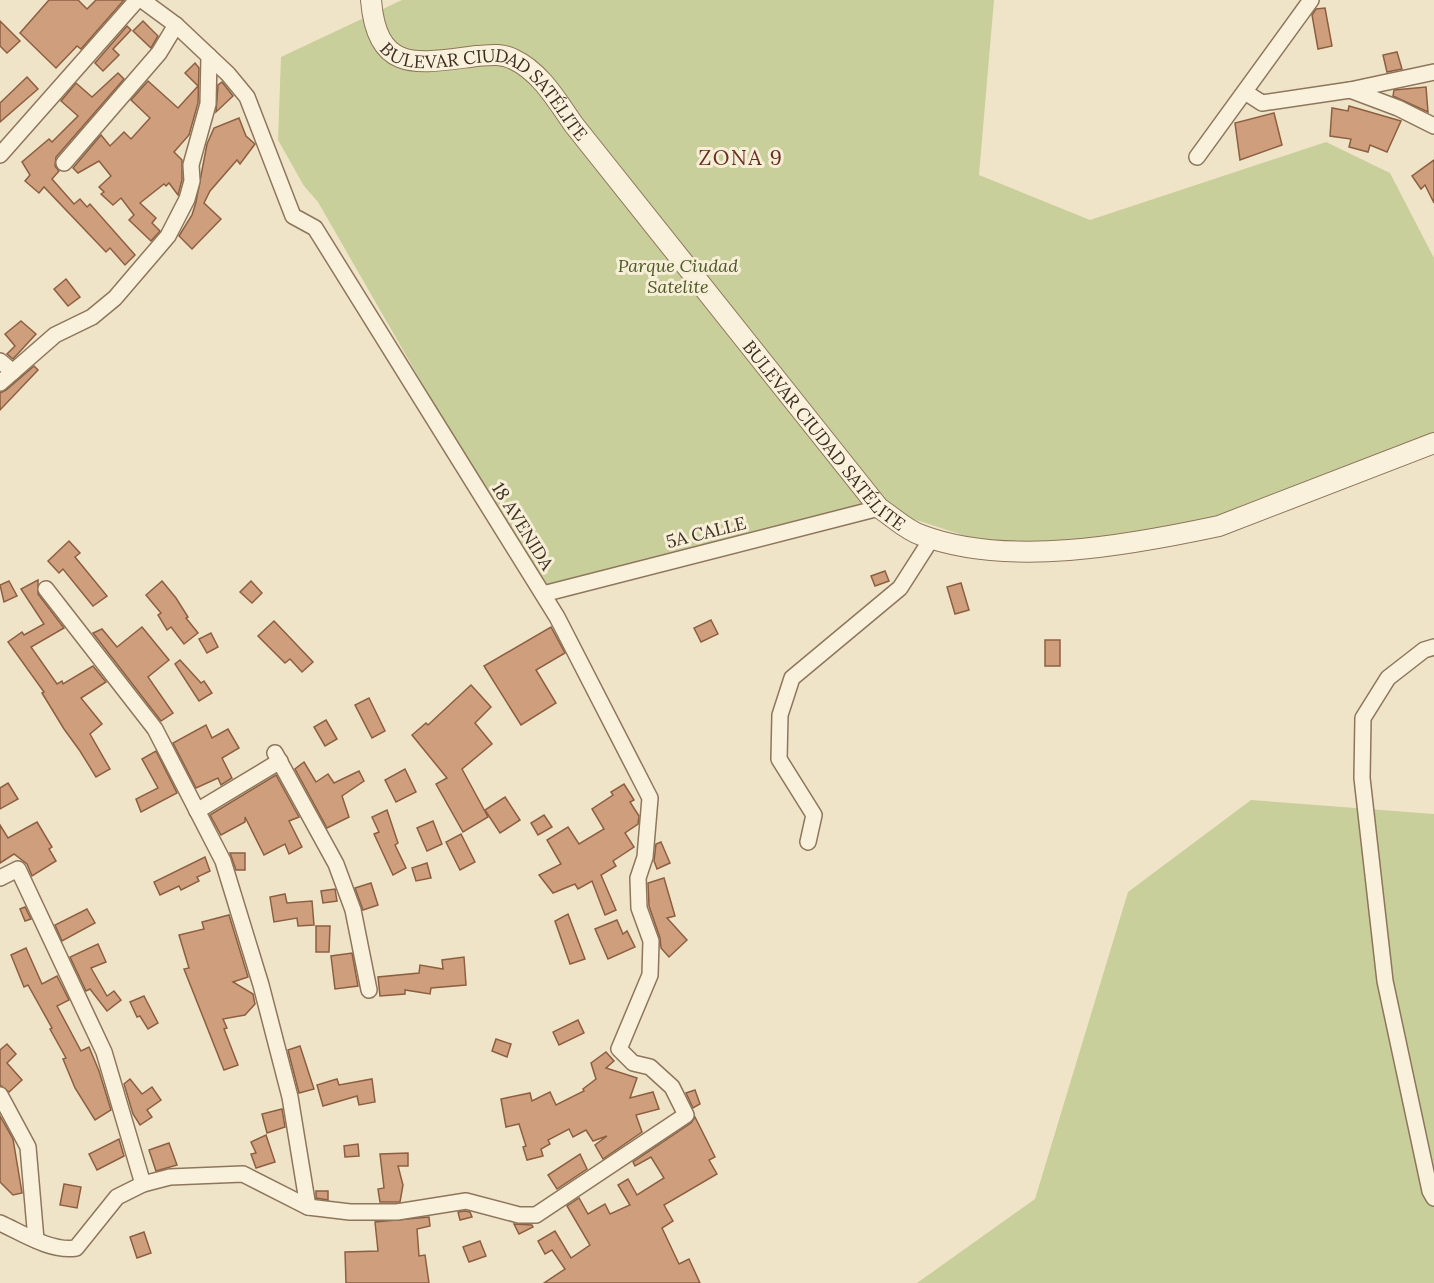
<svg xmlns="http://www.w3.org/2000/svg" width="1434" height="1283" viewBox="0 0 1434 1283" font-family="Lora,serif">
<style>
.green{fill:#c9cf9b}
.building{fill:#cf9f7d;stroke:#8d5f41;stroke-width:1.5}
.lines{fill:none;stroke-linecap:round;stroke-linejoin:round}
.minor-casing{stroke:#8d765c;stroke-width:18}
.tertiary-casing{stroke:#8d765c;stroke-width:22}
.minor{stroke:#faf1dc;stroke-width:15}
.tertiary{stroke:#faf1dc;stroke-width:20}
.labels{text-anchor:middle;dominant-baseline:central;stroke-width:6;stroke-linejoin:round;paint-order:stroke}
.street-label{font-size:18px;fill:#3d2e20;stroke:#f7eed8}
.park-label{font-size:18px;font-style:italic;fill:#4d5a26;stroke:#f7eed8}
.quarter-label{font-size:21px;letter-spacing:1.5px;fill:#6b2e1e;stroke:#f7eed8}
</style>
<rect width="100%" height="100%" fill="#f0e4c8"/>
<g class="green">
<polygon points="402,0 994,0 979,175 1090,220 1326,142 1390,173 1434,258 1434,442 1196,531 1015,552 879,508 543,594 318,202 304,186 278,140 281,57"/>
<polygon points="1251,800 1434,814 1434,1283 917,1283 1035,1199 1128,892"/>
</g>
<g class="building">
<polygon points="49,0 78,0 87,9 96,0 124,0 81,49 77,46 56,68 20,33"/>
<polygon points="1325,8 1332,46 1318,49 1312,15 1316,9"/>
<polygon points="0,21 20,41 7,53 0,46"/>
<polygon points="143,21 158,36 151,48 133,31"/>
<polygon points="127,26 131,30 113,49 119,55 103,71 95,63"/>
<polygon points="1397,52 1402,69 1387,72 1383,55"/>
<polygon points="195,63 199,68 198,103 189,135 174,152 182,160 182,180 178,195 169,183 166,186 164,184 140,203 156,218 152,223 160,231 151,241 129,220 134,215 121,198 113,205 101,194 104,192 99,187 111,176 99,161 78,173 73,168 101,135 110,146 124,132 131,139 150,118 131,100 148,81 178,108 198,86 185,73"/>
<polygon points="118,73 124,79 56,157 55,166 59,171 52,179 74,204 80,199 87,207 90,204 135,255 125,265 110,248 106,252 44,187 39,193 25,181 30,175 22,162 49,139 52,142 78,116 61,101 76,83 92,97"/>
<polygon points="27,77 38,89 0,122 0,103"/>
<polygon points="222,82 233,96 216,112 218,85"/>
<polygon points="1426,87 1428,112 1393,96 1394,90"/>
<polygon points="1349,106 1401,121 1387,152 1370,145 1368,152 1349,147 1351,139 1330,136 1332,108 1348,111"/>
<polygon points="1274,113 1282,145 1240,160 1235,123"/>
<polygon points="239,118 246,136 255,144 240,164 237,160 210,191 204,203 221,219 192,249 179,236 192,215 196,202 207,144 214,128"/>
<polygon points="1434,160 1434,203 1425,185 1421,189 1412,176"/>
<polygon points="66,279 80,297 68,306 54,289"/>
<polygon points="21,321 36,334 13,359 7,354 15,346 5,334"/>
<polygon points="34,366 38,370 0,410 0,393 6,390"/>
<polygon points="69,541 80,553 75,557 107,596 93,606 63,569 59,573 48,561"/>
<polygon points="885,571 889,581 875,586 871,576"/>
<polygon points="38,580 38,594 64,628 31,647 57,684 62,681 63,684 93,666 106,682 81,698 102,724 90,734 110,769 96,777 80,751 64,729 42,693 44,692 8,642 22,632 24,635 44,624 21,589"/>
<polygon points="9,581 17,596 4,602 0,585"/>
<polygon points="162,581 176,598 188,617 186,618 198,633 184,644 171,627 167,630 158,615 161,613 146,595"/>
<polygon points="251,581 262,593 252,603 240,592"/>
<polygon points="961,583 969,610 955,614 947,587"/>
<polygon points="711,620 718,634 701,642 694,628"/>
<polygon points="274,621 313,662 302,672 290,659 285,663 258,636"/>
<polygon points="142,627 169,660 148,677 173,713 161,721 93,633 102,629 117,647"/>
<polygon points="551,627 565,653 536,670 556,703 521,725 484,666"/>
<polygon points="211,633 218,647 207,653 199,639"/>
<rect x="1045" y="640" width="15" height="26"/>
<polygon points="180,660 201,683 204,681 212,693 199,701 175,664"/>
<polygon points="471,685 491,707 475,723 492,744 462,769 488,817 463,832 436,784 447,778 412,735 426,723 428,725"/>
<polygon points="369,698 385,731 372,738 355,705"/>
<polygon points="326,720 337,739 325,746 314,727"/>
<polygon points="206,725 212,738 228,729 239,748 222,758 232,778 221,785 218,778 196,788 173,743"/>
<polygon points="156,751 177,793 141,812 136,799 158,788 142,759"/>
<polygon points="304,762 316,782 328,774 334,783 359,771 364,781 342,796 349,817 327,828 295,769"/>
<polygon points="405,769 416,792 396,802 385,780"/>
<polygon points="276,775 299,817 289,821 302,847 289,854 285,844 264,855 245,817 245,822 221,835 210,815"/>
<polygon points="8,783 18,799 0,809 0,788"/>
<polygon points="624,784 634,800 630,802 639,816 638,824 625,833 634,847 613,861 616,866 601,875 616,910 605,915 592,881 578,889 575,884 553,893 539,875 561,864 547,840 568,827 579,844 604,829 592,809 613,795 611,792"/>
<polygon points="505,797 520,820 500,833 485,810"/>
<polygon points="387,810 398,843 395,845 406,868 393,875 374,834 379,832 372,817"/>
<polygon points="544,815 552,827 538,835 531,823"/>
<polygon points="433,821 442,844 427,851 417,828"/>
<polygon points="37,822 52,847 49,849 56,861 32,876 27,864 14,854 0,863 0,825 8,838"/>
<polygon points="461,834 475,862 460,870 446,842"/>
<polygon points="661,842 670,863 657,869 654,861 656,844"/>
<polygon points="230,853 245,853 245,870 236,870"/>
<polygon points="205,857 210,871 197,877 199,881 181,890 179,886 160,895 154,882"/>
<polygon points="427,863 431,878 416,881 412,868"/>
<polygon points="664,878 675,916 667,918 687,940 669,957 661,948 660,938 649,906 648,883"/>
<polygon points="371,883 378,905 363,910 355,888"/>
<polygon points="335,889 337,901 323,903 321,891"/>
<polygon points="285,894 287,903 312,901 314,925 298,926 297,918 274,922 270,897"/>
<polygon points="25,907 31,919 25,921 20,909"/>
<polygon points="87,909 95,923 62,941 55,925"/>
<polygon points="568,914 585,959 570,964 555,921"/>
<polygon points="229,915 248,977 233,982 253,994 255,1004 245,1015 223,1019 227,1028 224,1029 238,1065 224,1070 184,969 189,968 179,935 204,929 202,922"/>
<polygon points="617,920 623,934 627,931 635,947 608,959 595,929"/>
<polygon points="316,926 330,926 329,952 316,952"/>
<polygon points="98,944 106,962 91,968 107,996 114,991 121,1000 107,1011 90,989 86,991 70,957"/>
<polygon points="26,948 42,984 57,976 69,1000 57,1006 81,1051 89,1047 99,1071 111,1110 95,1120 75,1088 63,1059 66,1058 50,1029 52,1028 28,985 24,987 11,955"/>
<polygon points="352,953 358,986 335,989 331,956"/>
<polygon points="464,957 466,985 431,988 430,994 405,990 405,994 380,996 378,977 419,973 420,965 443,969 442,960"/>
<polygon points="144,996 158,1023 148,1029 140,1016 137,1017 130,1002"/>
<polygon points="578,1020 584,1033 559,1045 553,1032"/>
<polygon points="496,1039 511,1044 507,1057 492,1051"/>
<polygon points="7,1044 16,1054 7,1063 22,1080 9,1092 0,1085 0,1050"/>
<polygon points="300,1046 314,1089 299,1093 288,1050"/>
<polygon points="606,1052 614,1061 606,1068 637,1078 630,1098 653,1092 659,1109 636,1115 642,1132 603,1159 595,1145 607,1136 593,1141 586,1130 573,1137 569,1129 548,1140 550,1144 541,1149 543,1156 527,1160 523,1147 526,1146 519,1124 506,1127 501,1099 530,1093 532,1101 550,1092 556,1105 584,1091 583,1089 596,1079 591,1063"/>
<polygon points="130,1079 142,1094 152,1087 161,1100 147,1110 152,1117 140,1125 133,1114 124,1084"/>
<polygon points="337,1079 339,1085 372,1079 375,1102 359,1105 357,1096 323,1106 317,1085"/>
<polygon points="695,1090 700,1104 693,1108 686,1093"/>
<polygon points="282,1109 285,1127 267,1133 262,1114"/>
<polygon points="0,1116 13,1139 22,1193 13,1195 0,1182"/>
<polygon points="695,1117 715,1157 709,1160 717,1174 664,1205 673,1221 662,1228 679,1264 689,1259 700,1283 544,1283 565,1269 552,1250 545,1254 538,1241 555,1231 571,1258 590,1245 567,1206 579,1198 588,1214 605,1204 610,1214 630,1205 618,1185 628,1179 637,1195 664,1178 651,1157 635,1166 633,1162 691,1123"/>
<polygon points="266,1135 275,1162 256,1168 251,1154 256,1153 251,1142"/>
<polygon points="119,1139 124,1156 97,1170 89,1154"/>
<polygon points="169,1143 177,1165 156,1171 149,1150"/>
<polygon points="358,1144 359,1156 345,1157 344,1146"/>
<polygon points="408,1153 408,1166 398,1166 403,1185 400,1202 380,1202 378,1189 384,1188 380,1154"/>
<polygon points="580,1154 587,1169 557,1189 548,1175"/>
<polygon points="64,1184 81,1187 77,1208 60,1205"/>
<polygon points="316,1191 328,1191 328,1200 316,1198"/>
<polygon points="465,1211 470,1212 472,1217 460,1220 458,1212"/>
<polygon points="429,1217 430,1226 417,1229 419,1256 425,1255 429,1283 346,1283 345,1252 378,1251 375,1222"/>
<polygon points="514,1224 532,1225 533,1227 519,1234"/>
<polygon points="144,1232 151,1253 137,1258 130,1237"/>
<polygon points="480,1241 486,1256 469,1262 463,1247"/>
</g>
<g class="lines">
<defs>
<g id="minor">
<polyline points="1350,90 1398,108 1434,126"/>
<polyline points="1245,92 1262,103 1350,90 1434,72"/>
<polyline points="0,155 137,0"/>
<polyline points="1197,157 1311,0"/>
<polyline points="64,163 159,53 176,25"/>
<polyline points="0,361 13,372"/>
<polyline points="0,383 55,335 92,317 115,298 168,236 187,199 192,181 191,165 208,104 209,56"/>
<polyline points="46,589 155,729 223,861 261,985 290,1097 308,1207"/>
<polyline points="543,594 879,508"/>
<polyline points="1434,647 1424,650 1388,678 1363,718 1362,778 1385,981 1430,1191 1434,1198"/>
<polyline points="275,753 336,864 353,910 369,990"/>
<polyline points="197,811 280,761"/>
<polyline points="808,842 814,815 779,759 780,715 792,678 900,588 932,538"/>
<polyline points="0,878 18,869 104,1052 143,1184"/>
<polyline points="0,1095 28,1147 36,1240"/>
<path d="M0,1223C22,1233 51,1252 76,1248L117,1197L143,1184L170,1177L243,1174L308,1207L350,1212H397L466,1201L519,1215H536L686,1115L672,1087L650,1067L633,1063L619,1049L650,975L651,941L639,908L638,878L645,857L650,798L557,617L315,228L293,216L247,97L228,74L176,25L142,0"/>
</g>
<g id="tertiary">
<path id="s1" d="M371,0C377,75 419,63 477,56C490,55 501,53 513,59C541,72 557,101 574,125L879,508C892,516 906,530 921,535C1008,568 1130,545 1219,526L1434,443"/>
</g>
</defs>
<use href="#minor" class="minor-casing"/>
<use href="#tertiary" class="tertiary-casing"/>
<use href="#minor" class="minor"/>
<use href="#tertiary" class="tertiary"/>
</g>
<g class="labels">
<g class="street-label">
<text stroke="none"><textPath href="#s1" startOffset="168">BULEVAR CIUDAD SATÉLITE</textPath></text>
<text stroke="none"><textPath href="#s1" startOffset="672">BULEVAR CIUDAD SATÉLITE</textPath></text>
<text transform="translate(523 526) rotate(58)">18 AVENIDA</text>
<text transform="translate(706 532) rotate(-14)">5A CALLE</text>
</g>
<g class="park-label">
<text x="678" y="265">Parque Ciudad<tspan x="678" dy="21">Satelite</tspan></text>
</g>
<g class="quarter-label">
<text x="741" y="157">ZONA 9</text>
</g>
</g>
</svg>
